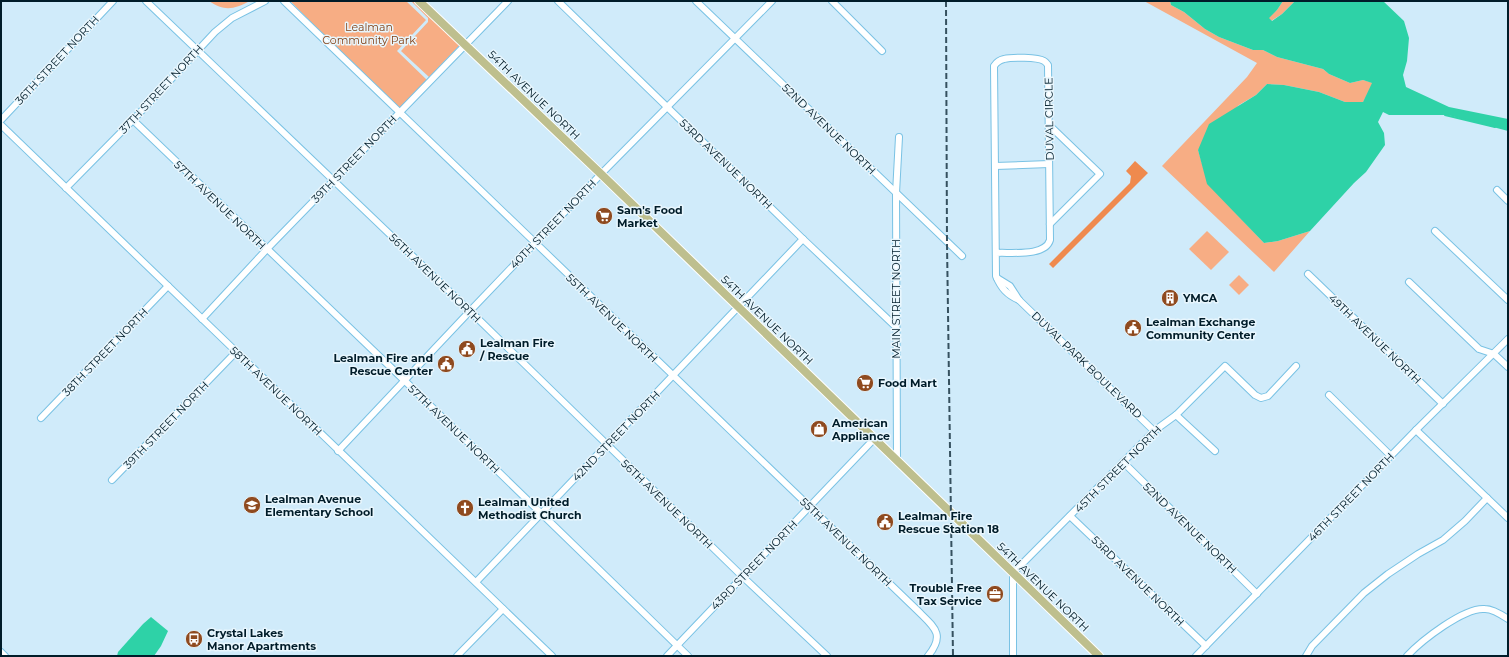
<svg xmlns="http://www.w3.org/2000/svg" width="1509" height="657" viewBox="0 0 1509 657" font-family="Montserrat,sans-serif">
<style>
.green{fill:#f7ad84}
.forest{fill:#ef8a4e}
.water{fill:#2ed2a7}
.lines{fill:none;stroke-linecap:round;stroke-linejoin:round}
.stream{stroke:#2ed2a7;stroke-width:2}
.minor-casing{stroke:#79c2e4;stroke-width:8}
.major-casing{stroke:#fff;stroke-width:10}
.minor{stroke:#fff;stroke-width:6}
.major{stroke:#bebf8e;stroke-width:8}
.rail{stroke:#36515f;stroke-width:2;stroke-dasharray:6 3;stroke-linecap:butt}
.labels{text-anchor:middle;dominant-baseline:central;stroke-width:3;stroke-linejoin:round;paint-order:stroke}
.park-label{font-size:11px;fill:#824116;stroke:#e8f6fd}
.street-label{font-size:11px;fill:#001c29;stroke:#e8f6fd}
.poi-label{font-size:11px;font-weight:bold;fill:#001c29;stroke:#e8f6fd;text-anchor:start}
</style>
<rect width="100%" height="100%" fill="#d0ebfa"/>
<g class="green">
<path d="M209,1H250C234,9 225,12 209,1Z"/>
<polygon points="290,1 406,1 426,20 397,51 427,80 399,109"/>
<polygon points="411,1 414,1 460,45 429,77 401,51 428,22 428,18"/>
<polygon points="1144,1 1170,1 1171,5 1184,12 1205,29 1219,37 1253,50 1263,50 1277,57 1323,69 1329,74 1350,83 1363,80 1373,83 1363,102 1345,102 1319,92 1284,85 1267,84 1256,95 1239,105 1198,150 1208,184 1264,243 1278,241 1310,231 1274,272 1162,166 1247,77 1257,63"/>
<polygon points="1283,1 1295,1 1282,14 1271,21 1268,18 1277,10"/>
<polygon points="1207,231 1229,252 1211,270 1189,249"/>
<polygon points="1239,275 1249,285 1239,295 1229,285"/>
</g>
<polygon class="forest" points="1135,161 1148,173 1053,268 1049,264 1130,183 1131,176 1126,171"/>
<g class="water">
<polygon points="1170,1 1283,1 1277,10 1269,18 1272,21 1282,14 1295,1 1383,1 1404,21 1409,38 1407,61 1403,75 1406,87 1449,107 1508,119 1508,131 1448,115 1389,115 1383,112 1378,122 1384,133 1385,145 1366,172 1354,183 1310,231 1278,241 1264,243 1207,184 1198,150 1209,124 1256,95 1267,84 1284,85 1319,92 1345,102 1363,102 1372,83 1363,80 1350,83 1329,74 1323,69 1277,57 1263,50 1253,50 1219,37 1205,29 1184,12 1171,5"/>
<polygon points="151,617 168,631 161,646 154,656 117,656 118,652 143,624"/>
</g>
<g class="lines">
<polyline class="stream" points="1445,115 1495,127"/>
<defs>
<g id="minor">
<polyline points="146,1 470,311 743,577 827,656"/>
<path d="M284,1L917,610C934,627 946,634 928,656"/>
<polyline points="558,1 803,239 895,326"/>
<polyline points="696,1 962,256"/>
<polyline points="832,1 882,51"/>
<polyline points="1,120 113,1"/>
<polyline points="133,120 405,381 688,656"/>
<polyline points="1,125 552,656"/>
<polyline points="1049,125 1100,174 1050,224"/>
<polyline points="995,166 1049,164"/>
<polyline points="66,188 133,120 215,32 232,18 265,1"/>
<polyline points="1497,190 1508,201"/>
<polyline points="1435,231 1508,300"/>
<path d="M996,253C1010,252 1045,257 1050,240L1048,65C1047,64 1046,62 1044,61C1038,57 1011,57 1004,59C999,60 996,63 994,66L996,276C1001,288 1007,295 1019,300"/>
<polyline points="1308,274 1443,404"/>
<polyline points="997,278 1010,286 1019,300 1154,431"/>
<polyline points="1409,282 1479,349 1494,354 1508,367"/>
<polyline points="202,319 267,249 508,1"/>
<polyline points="1329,395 1391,456"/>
<polyline points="1176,415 1215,451"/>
<polyline points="41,418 168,286"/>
<polyline points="1416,430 1508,518"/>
<polyline points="338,451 470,311 601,174 772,1"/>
<polyline points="897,461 896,193 899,137"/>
<polyline points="1123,462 1257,594"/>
<polyline points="112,480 236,352"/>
<polyline points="1070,516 1206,646"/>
<polyline points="476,582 803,239"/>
<polyline points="1,652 5,656"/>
<polyline points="457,656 503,609"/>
<polyline points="667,656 874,439"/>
<polyline points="1013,656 1013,573 1154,431 1176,415 1225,366 1255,395 1261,398 1268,396 1296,366"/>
<polyline points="1196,656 1416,430 1508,339"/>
<polyline points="1306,656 1312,646 1364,593 1388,574 1418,554 1443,540 1465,521 1487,498"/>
<path d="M1407,656C1421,641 1464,607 1485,609C1493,609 1502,615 1508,619"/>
</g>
<polyline id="major" points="419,1 601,174 1099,656"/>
</defs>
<use href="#minor" class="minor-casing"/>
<use href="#major" class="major-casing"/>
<use href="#minor" class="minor"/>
<use href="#major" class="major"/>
<polyline class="rail" points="946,1 947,243 953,656"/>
</g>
<defs>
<symbol id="supermarket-disc" viewBox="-11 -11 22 22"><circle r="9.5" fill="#8f4a1f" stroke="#e8f6fd"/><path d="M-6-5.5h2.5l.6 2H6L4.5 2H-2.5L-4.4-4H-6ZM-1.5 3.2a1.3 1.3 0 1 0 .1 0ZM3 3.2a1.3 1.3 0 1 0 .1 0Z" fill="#fff"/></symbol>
<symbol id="building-disc" viewBox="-11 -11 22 22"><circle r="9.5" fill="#8f4a1f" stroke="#e8f6fd"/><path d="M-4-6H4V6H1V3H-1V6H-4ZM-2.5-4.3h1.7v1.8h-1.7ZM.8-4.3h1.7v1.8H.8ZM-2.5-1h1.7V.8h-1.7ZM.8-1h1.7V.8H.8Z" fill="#fff"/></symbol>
<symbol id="civic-disc" viewBox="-11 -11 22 22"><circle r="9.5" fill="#8f4a1f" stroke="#e8f6fd"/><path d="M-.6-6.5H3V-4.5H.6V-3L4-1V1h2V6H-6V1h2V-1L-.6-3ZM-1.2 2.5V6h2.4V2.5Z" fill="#fff"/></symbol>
<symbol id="shop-disc" viewBox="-11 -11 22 22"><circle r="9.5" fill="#8f4a1f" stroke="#e8f6fd"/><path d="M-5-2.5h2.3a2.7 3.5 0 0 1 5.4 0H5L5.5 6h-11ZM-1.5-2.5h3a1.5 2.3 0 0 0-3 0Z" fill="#fff"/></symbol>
<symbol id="school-disc" viewBox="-11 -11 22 22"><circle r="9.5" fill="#8f4a1f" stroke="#e8f6fd"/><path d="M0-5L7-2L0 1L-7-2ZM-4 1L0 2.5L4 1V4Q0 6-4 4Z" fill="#fff"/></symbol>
<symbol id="church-disc" viewBox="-11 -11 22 22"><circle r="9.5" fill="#8f4a1f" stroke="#e8f6fd"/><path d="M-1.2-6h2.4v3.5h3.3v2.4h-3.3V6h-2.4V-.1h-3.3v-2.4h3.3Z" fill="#fff"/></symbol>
<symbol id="office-disc" viewBox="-11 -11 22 22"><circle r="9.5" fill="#8f4a1f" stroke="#e8f6fd"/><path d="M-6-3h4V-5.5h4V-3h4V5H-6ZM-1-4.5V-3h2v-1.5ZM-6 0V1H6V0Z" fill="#fff"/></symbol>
<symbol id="bus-disc" viewBox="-11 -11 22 22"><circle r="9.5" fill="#8f4a1f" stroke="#e8f6fd"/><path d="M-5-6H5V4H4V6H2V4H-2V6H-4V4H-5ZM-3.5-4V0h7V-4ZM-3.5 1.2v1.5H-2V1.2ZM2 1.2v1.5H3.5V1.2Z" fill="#fff"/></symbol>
</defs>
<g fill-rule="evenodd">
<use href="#supermarket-disc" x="594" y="206" width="20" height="20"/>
<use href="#building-disc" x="1160" y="288" width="20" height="20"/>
<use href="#civic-disc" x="1123" y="318" width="20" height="20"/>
<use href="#civic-disc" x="457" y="339" width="20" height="20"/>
<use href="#civic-disc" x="436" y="354" width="20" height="20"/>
<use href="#supermarket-disc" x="855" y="373" width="20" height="20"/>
<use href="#shop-disc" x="809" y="419" width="20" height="20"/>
<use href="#school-disc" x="242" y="495" width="20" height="20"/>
<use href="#church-disc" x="455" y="498" width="20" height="20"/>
<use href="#civic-disc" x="875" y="512" width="20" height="20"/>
<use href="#office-disc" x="985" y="584" width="20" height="20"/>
<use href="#bus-disc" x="184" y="629" width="20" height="20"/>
</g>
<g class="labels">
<g class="park-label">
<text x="369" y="27">Lealman<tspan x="369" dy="13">Community Park</tspan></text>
</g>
<g class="street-label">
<text transform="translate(57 60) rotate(-47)">36TH STREET NORTH</text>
<text transform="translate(161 89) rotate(-47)">37TH STREET NORTH</text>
<text transform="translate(534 95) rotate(44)">54TH AVENUE NORTH</text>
<text transform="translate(1049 119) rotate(-91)">DUVAL CIRCLE</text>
<text transform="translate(829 129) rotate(44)">52ND AVENUE NORTH</text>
<text transform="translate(354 159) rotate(-46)">39TH STREET NORTH</text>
<text transform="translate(726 164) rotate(44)">53RD AVENUE NORTH</text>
<text transform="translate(220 205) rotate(44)">57TH AVENUE NORTH</text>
<text transform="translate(553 224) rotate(-46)">40TH STREET NORTH</text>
<text transform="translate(435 278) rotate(44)">56TH AVENUE NORTH</text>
<text transform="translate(896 299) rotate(-90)">MAIN STREET NORTH</text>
<text transform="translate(612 318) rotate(44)">55TH AVENUE NORTH</text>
<text transform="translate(767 320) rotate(44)">54TH AVENUE NORTH</text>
<text transform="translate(1375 339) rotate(44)">49TH AVENUE NORTH</text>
<text transform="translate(105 352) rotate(-46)">38TH STREET NORTH</text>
<text transform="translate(1087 365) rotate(44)">DUVAL PARK BOULEVARD</text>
<text transform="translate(276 391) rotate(44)">58TH AVENUE NORTH</text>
<text transform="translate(166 425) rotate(-46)">39TH STREET NORTH</text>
<text transform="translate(454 429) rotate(44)">57TH AVENUE NORTH</text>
<text transform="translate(616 436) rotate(-46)">42ND STREET NORTH</text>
<text transform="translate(1118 469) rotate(-45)">45TH STREET NORTH</text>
<text transform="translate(1351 497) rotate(-46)">46TH STREET NORTH</text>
<text transform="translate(667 504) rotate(44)">56TH AVENUE NORTH</text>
<text transform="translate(1190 528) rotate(44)">52ND AVENUE NORTH</text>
<text transform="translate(846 542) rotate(44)">55TH AVENUE NORTH</text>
<text transform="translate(754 565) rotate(-46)">43RD STREET NORTH</text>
<text transform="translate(1138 581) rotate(44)">53RD AVENUE NORTH</text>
<text transform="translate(1043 587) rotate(44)">54TH AVENUE NORTH</text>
</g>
<g class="poi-label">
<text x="617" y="210">Sam's Food<tspan x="617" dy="13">Market</tspan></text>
<text x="1183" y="298">YMCA</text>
<text x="1146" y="322">Lealman Exchange<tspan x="1146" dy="13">Community Center</tspan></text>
<text x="480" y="343">Lealman Fire<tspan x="480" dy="13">/ Rescue</tspan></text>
<text x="433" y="358" text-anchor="end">Lealman Fire and<tspan x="433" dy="13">Rescue Center</tspan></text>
<text x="878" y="383">Food Mart</text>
<text x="832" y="423">American<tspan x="832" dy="13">Appliance</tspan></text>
<text x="265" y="499">Lealman Avenue<tspan x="265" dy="13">Elementary School</tspan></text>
<text x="478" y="502">Lealman United<tspan x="478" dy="13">Methodist Church</tspan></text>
<text x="898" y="516">Lealman Fire<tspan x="898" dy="13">Rescue Station 18</tspan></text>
<text x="982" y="588" text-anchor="end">Trouble Free<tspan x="982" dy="13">Tax Service</tspan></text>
<text x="207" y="633">Crystal Lakes<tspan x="207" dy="13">Manor Apartments</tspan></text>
</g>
</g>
<rect width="1509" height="657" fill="none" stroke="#001c29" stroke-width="4"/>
</svg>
